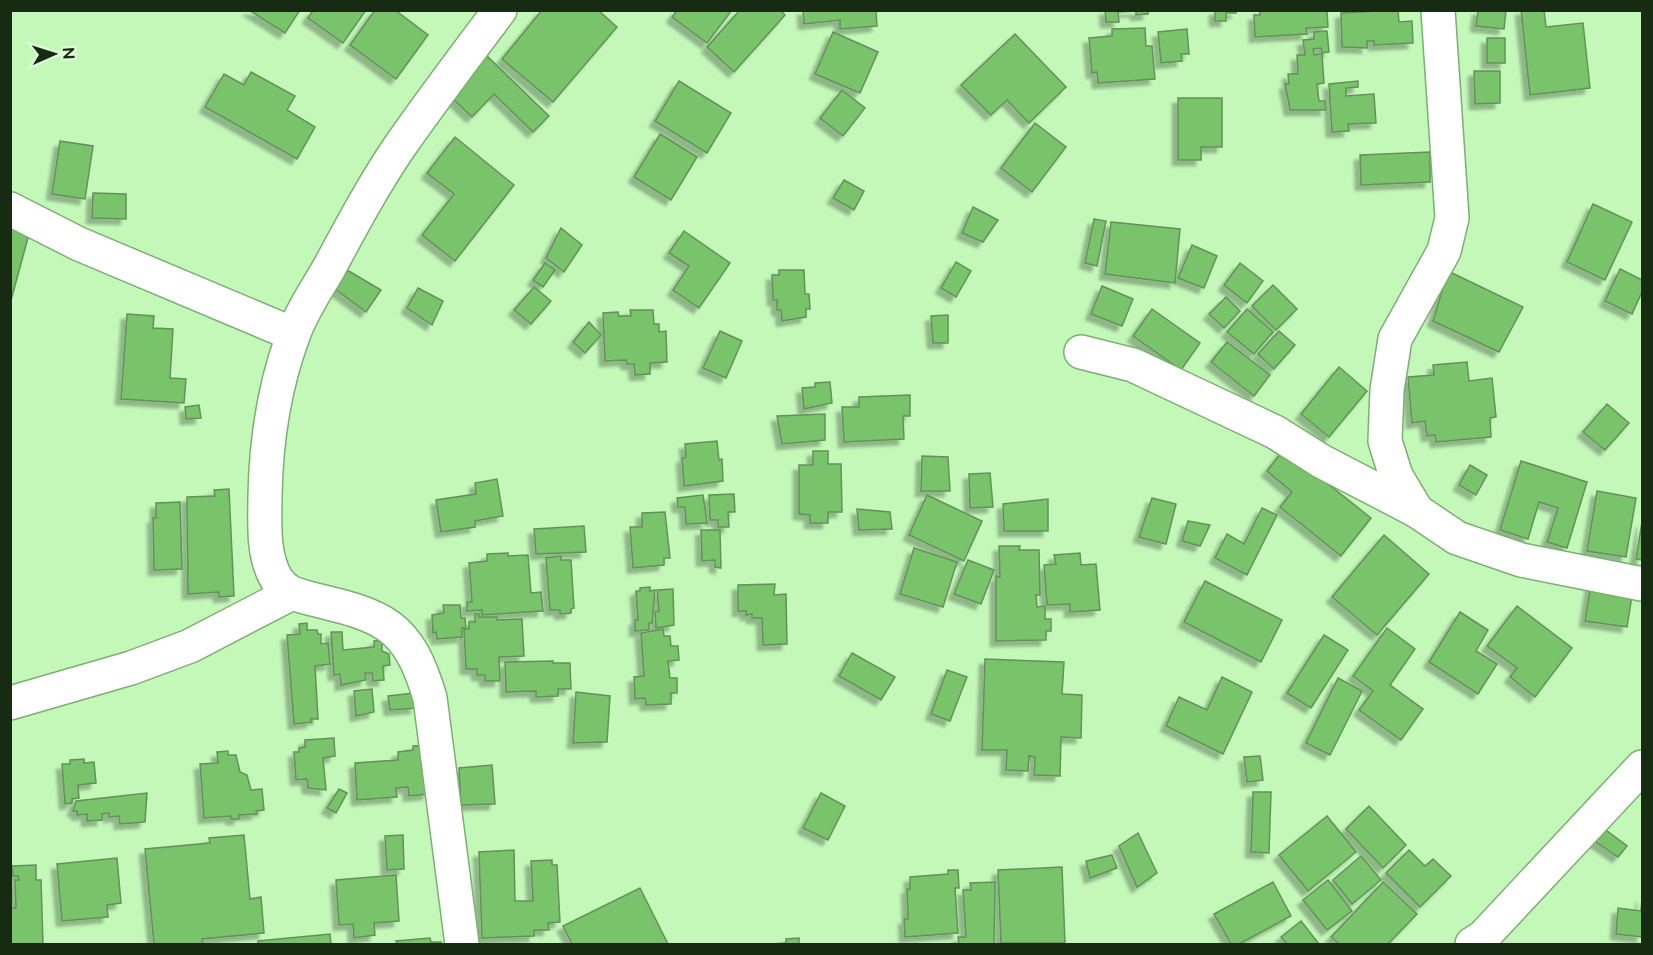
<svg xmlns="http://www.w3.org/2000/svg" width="1653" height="955" viewBox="0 0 1653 955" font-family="Raleway,sans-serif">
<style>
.building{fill:#79c36b;stroke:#629258;stroke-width:1.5;filter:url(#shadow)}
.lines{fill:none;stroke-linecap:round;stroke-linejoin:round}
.minor-casing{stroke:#7daf74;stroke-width:36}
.minor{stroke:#fff;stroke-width:33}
</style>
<defs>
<filter id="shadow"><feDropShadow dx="-5.5" dy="5.5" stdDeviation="1.5" flood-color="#0004"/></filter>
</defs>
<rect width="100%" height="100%" fill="#c3f8b9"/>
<g class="building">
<polygon points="249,10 300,10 285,33"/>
<polygon points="313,10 366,10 343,43 308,18"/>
<polygon points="375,10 395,10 428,35 396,79 350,45"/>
<polygon points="542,10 598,10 617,27 553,102 502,59"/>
<polygon points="677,10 732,10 707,43 672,17"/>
<polygon points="740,10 780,10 785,15 734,72 707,47"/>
<polygon points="803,10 876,10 877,26 840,29 840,20 804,24"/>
<polygon points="1105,10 1148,10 1148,14 1136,15 1136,11 1118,12 1119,22 1106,22"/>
<polygon points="1215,10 1236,10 1236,13 1226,13 1226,21 1215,21"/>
<polygon points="1260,10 1327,11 1328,27 1306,28 1307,34 1255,37 1254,15 1260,15"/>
<polygon points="1398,10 1399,22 1412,21 1413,43 1374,45 1374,41 1367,41 1367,48 1342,47 1341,13"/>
<polygon points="1478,10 1506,10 1504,29 1476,26"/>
<polygon points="1521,10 1544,10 1546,27 1583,23 1590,88 1530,95"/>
<polygon points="1145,28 1146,46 1152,46 1155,79 1098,83 1097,72 1092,73 1089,38 1112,36 1112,29"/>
<polygon points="1187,29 1189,54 1181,54 1182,61 1161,63 1158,32"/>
<polygon points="1327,31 1329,52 1322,53 1321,48 1313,49 1314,55 1322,54 1324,83 1317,84 1319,101 1325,101 1326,110 1290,110 1285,84 1289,84 1288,74 1298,74 1297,55 1305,55 1303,40 1314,39 1314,32"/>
<polygon points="833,32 878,52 860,93 815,74"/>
<polygon points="1015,34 1066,87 1029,123 1007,100 991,115 961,85"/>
<rect x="1487" y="38" width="18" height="25"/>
<polygon points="487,56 549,116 533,132 494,94 472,117 450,96"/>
<polygon points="1474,71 1500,71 1500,103 1475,104"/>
<polygon points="251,72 295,96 287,110 315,127 297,159 205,107 224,74 244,85"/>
<polygon points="679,81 731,113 707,153 655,121"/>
<polygon points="1358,81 1358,87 1346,88 1346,96 1374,94 1376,123 1348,124 1349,131 1332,132 1329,84"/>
<polygon points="842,90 865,108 843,136 820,118"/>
<polygon points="1178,98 1222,98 1222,147 1201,147 1201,160 1178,160"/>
<polygon points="1035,123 1066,147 1032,192 1001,168"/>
<polygon points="660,134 697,157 671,200 634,177"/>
<polygon points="455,137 514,185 455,261 422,235 454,194 427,173"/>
<polygon points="60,141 93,146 85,199 52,194"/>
<polygon points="1430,152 1430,182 1361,185 1360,155"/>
<polygon points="844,180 864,191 854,210 833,198"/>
<polygon points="93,193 126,194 126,219 92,218"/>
<polygon points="1593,204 1632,222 1605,280 1567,262"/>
<polygon points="973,207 998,220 983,242 962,233"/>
<polygon points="10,217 32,223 10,304"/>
<polygon points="1094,219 1106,221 1097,266 1085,263"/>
<polygon points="1111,222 1180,229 1175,283 1105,274"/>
<polygon points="561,228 582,245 564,272 546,258"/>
<polygon points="684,231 730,263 699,308 673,290 689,266 669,253"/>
<polygon points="1192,245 1217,256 1204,288 1178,278"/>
<polygon points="956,262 971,271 956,297 941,288"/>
<polygon points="545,263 555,270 543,287 533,280"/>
<polygon points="1240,263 1263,281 1247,303 1224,285"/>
<polygon points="1620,269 1642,280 1642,292 1632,314 1605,301"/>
<polygon points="347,270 381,290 366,312 334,288"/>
<polygon points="779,270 804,270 805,294 809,294 810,309 806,309 806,317 782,321 781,310 777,310 777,300 773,300 772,275 779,275"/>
<polygon points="1448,271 1523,307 1499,352 1433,321"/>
<polygon points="1273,285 1297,309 1276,330 1252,306"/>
<polygon points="1102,286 1133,299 1122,326 1091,314"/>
<polygon points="534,287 551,301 531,324 514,310"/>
<polygon points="418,288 443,301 432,325 407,308"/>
<polygon points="1226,297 1240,311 1224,328 1209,314"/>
<polygon points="1152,309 1200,343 1181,370 1133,336"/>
<polygon points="1247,309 1273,332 1254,354 1227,332"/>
<polygon points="630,310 653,310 654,324 659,324 659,332 666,331 667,362 650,363 650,374 635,375 634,364 627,364 626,360 605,361 603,313 618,312 619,316 631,316"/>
<polygon points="127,314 154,316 153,328 173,329 170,378 186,379 184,403 121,399"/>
<polygon points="948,315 948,343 933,343 931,316"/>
<polygon points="589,322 601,335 585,353 573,342"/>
<polygon points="720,331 742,341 726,378 703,368"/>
<polygon points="1279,331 1295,345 1274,369 1258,354"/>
<polygon points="1227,342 1270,375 1254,396 1211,362"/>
<polygon points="1467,362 1469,381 1492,378 1496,417 1490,418 1491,437 1436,442 1435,435 1427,436 1425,421 1412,423 1408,377 1434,375 1433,365"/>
<polygon points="1339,367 1367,391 1329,437 1301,414"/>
<polygon points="830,382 832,403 804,409 802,388 815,387 815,383"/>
<polygon points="910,395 910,416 903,416 904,439 844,442 842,407 859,407 859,397"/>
<polygon points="1607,404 1629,423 1605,450 1583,432"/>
<polygon points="199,405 201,418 186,419 185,407"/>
<polygon points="825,414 825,440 782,444 777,416"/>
<polygon points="717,441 719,460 722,459 723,481 684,486 682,458 686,457 685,444"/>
<polygon points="1284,449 1371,518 1341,556 1280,507 1292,492 1267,471"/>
<polygon points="813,451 828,451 828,464 841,464 842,512 828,512 828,523 810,523 810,515 799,514 799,465 813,465"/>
<polygon points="922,456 948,457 950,491 921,491"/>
<polygon points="1521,461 1587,482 1567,548 1547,542 1558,508 1539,502 1528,539 1500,530"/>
<polygon points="1470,465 1487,475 1476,495 1459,485"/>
<polygon points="990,473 993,507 970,508 969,474"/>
<polygon points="497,479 503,516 475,521 475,527 441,532 436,500 476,494 475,483"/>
<polygon points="229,489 234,596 219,597 219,592 188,594 187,497 215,496 214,490"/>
<polygon points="1597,491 1636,498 1626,557 1587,551"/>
<polygon points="734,494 735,512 728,512 729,527 718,527 718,520 710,520 709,495"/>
<polygon points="703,495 707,523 686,524 685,507 678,507 677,498"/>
<polygon points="927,495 982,521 964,561 909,535"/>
<polygon points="1152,498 1176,504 1166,544 1139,537"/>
<polygon points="1048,499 1048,531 1004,531 1003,504"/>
<polygon points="180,502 182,569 154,570 153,518 156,518 156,503"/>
<polygon points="1262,508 1277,515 1247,575 1215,558 1227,534 1244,544"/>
<polygon points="857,509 890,512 892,529 859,530"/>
<polygon points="665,512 670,558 664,558 664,565 633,568 630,527 642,527 642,513"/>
<polygon points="1188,521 1210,525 1200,546 1182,541"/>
<polygon points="1642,522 1642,560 1636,559"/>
<polygon points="584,526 586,552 536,554 534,529"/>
<polygon points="701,530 720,530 721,568 715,567 715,560 702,561"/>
<polygon points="1384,535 1429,574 1377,635 1332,597"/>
<polygon points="999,546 1020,546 1019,550 1039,550 1040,595 1036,595 1037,607 1045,606 1045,619 1051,619 1051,631 1046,631 1046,640 996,641 996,576 1000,577"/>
<polygon points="914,548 957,562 943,607 900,594"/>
<polygon points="508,553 508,556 528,555 531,593 541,592 543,611 482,615 482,610 467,611 467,602 472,602 469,563 487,561 487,554"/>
<polygon points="1080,553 1081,565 1096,564 1100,610 1070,612 1070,604 1047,605 1044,565 1056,564 1054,555"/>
<polygon points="561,556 561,560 571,560 574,608 571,609 571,613 560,614 560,610 550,610 546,558"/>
<polygon points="968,560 994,570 981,604 954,594"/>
<polygon points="1205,581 1282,620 1261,662 1184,622"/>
<polygon points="775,584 774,595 786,594 787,644 763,645 762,618 752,618 752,614 746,615 746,611 738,611 738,585"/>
<polygon points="1591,584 1633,590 1627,627 1585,621"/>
<polygon points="650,587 650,591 655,590 652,623 649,623 649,630 635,631 635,620 638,620 636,591 640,591 640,588"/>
<polygon points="673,589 674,625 656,628 655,612 659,611 657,590"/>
<polygon points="443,605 460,605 461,618 465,618 466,628 462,628 462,637 437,639 436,632 433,633 432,615 444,613"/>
<polygon points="1517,606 1572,648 1535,697 1510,677 1517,668 1487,646"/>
<polygon points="1460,612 1488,630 1476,651 1497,664 1478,694 1429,662"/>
<polygon points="475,614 479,614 479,617 497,617 497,620 522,619 524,656 499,657 500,681 485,681 485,675 477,675 477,669 466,669 464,629 469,629 469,622 475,622"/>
<polygon points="307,623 307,630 317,630 318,634 321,634 321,644 328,643 330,664 315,666 318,719 311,719 312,722 294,724 287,635 300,634 299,624"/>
<polygon points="1387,628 1415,649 1390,685 1423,709 1401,740 1359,710 1373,691 1353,676"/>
<polygon points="663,629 664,636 670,636 671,646 678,646 679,660 668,661 670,678 677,678 677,693 671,693 671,704 646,705 645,698 635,699 634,677 644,676 641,633"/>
<polygon points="331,632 342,632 343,650 374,647 374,641 382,640 382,651 389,654 390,665 383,666 384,680 373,681 372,673 365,673 366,680 341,685 340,674 334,675"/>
<polygon points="1324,635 1348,650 1311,708 1287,693"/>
<polygon points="852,653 895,677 881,700 839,676"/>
<polygon points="985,659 1064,662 1062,694 1082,695 1081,738 1061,737 1060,776 1034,775 1035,757 1029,756 1028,771 1006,770 1007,750 982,750"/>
<polygon points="553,661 553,663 570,663 571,689 558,689 558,696 536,697 536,691 506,692 505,662"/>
<polygon points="947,670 967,677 950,721 931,714"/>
<polygon points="1222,677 1252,692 1223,754 1166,726 1179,697 1207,710"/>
<polygon points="1338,678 1362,691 1330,755 1306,743"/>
<polygon points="372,689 374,712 356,716 354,691"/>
<polygon points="576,692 610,696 607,742 573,743"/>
<polygon points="414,693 416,708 390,710 388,696"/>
<polygon points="334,738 335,756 323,758 326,790 308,788 307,779 296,780 294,752 299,752 299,748 305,747 305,740"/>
<polygon points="428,745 428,794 409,796 408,787 396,788 397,797 357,800 355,763 398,760 398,752 413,750 413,746"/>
<polygon points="228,751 228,755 236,755 240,772 247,775 251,790 262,789 264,810 256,811 257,814 239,815 239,819 231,819 231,816 204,818 200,764 218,763 217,752"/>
<polygon points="1260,756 1263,780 1247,782 1244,757"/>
<polygon points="84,759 84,763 94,762 96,783 78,785 79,798 72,799 72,803 65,804 62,764 70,764 70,760"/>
<polygon points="492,765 495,804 461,805 459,768"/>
<polygon points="339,789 347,793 336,813 327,808"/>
<polygon points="1253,792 1271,792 1269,853 1251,852"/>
<polygon points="147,793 145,822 120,824 119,816 109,817 109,813 102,814 102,820 87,821 87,814 77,815 77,811 73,811 76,801"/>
<polygon points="821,793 845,806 828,840 803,828"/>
<polygon points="1369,806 1406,845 1383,868 1346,829"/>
<polygon points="1327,816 1356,852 1308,891 1279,855"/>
<polygon points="1602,827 1627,846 1618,857 1593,840"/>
<polygon points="1138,833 1157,873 1137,887 1119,846"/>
<polygon points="244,835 250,899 261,897 264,933 202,939 203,944 154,944 145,849 210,843 209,838"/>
<polygon points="403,835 404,869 387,870 385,836"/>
<polygon points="514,850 515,901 533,901 531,861 552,860 552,865 557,865 560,922 548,923 549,930 534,930 534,936 482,938 479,852"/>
<polygon points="1409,850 1425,866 1433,859 1451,876 1420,907 1386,873"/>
<polygon points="1112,855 1117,868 1090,878 1086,861"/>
<polygon points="1361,856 1381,880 1352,904 1333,880"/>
<polygon points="117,858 121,903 107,905 108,917 62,921 57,864"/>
<polygon points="36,865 36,880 41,880 43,944 10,944 10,908 16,908 15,880 19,880 18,876 13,876 12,866"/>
<polygon points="1062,867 1065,943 1001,943 998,870"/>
<polygon points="948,870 958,870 959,888 955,888 958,933 905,937 904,919 908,919 907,889 910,889 910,877 948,874"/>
<polygon points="396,875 399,921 374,923 375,935 354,938 353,924 339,925 336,880"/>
<polygon points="1328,880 1352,911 1327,930 1303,900"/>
<polygon points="995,882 994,944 959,944 958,937 966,937 963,890 971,890 970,883"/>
<polygon points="1273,882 1291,916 1239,944 1231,944 1214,914"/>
<polygon points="1383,882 1417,914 1388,944 1339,944 1331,937"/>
<polygon points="640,888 668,944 572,944 563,926"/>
<polygon points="1642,897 1642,937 1616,934 1618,908 1641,911"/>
<polygon points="1301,921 1319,944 1287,944 1281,937"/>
<polygon points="330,934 331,944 258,944 258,941"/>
<polygon points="430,938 431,942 441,942 441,944 397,944 396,941"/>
<polygon points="799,938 799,944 772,944 786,943 786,939"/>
</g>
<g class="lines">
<defs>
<g id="minor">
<polyline points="1438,10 1452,218 1444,251 1395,339 1387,390 1385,441 1396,476 1417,511 1457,538 1521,560 1642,584"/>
<polyline points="10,209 79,244 293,334"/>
<polyline points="1081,352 1133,365 1275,432 1321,461 1417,511"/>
<polyline points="10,703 131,668 190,646 290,594"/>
<path d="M462,944L430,698C408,623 383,616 312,599C297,595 286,593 277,580C262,555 265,524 265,496C266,441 274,387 293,336C301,312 317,289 329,268C351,227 374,184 400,146C432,100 466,55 500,10"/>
<polyline points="1472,944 1483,937 1642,767"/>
</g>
</defs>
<use href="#minor" class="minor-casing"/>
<use href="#minor" class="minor"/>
</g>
<rect width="1653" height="955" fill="none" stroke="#172b13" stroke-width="24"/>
<g transform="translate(54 54) rotate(87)" stroke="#dfffd9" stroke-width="4.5" paint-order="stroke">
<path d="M0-4.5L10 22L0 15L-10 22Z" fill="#172b13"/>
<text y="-9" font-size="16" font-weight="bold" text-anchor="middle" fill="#172b13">N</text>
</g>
</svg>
